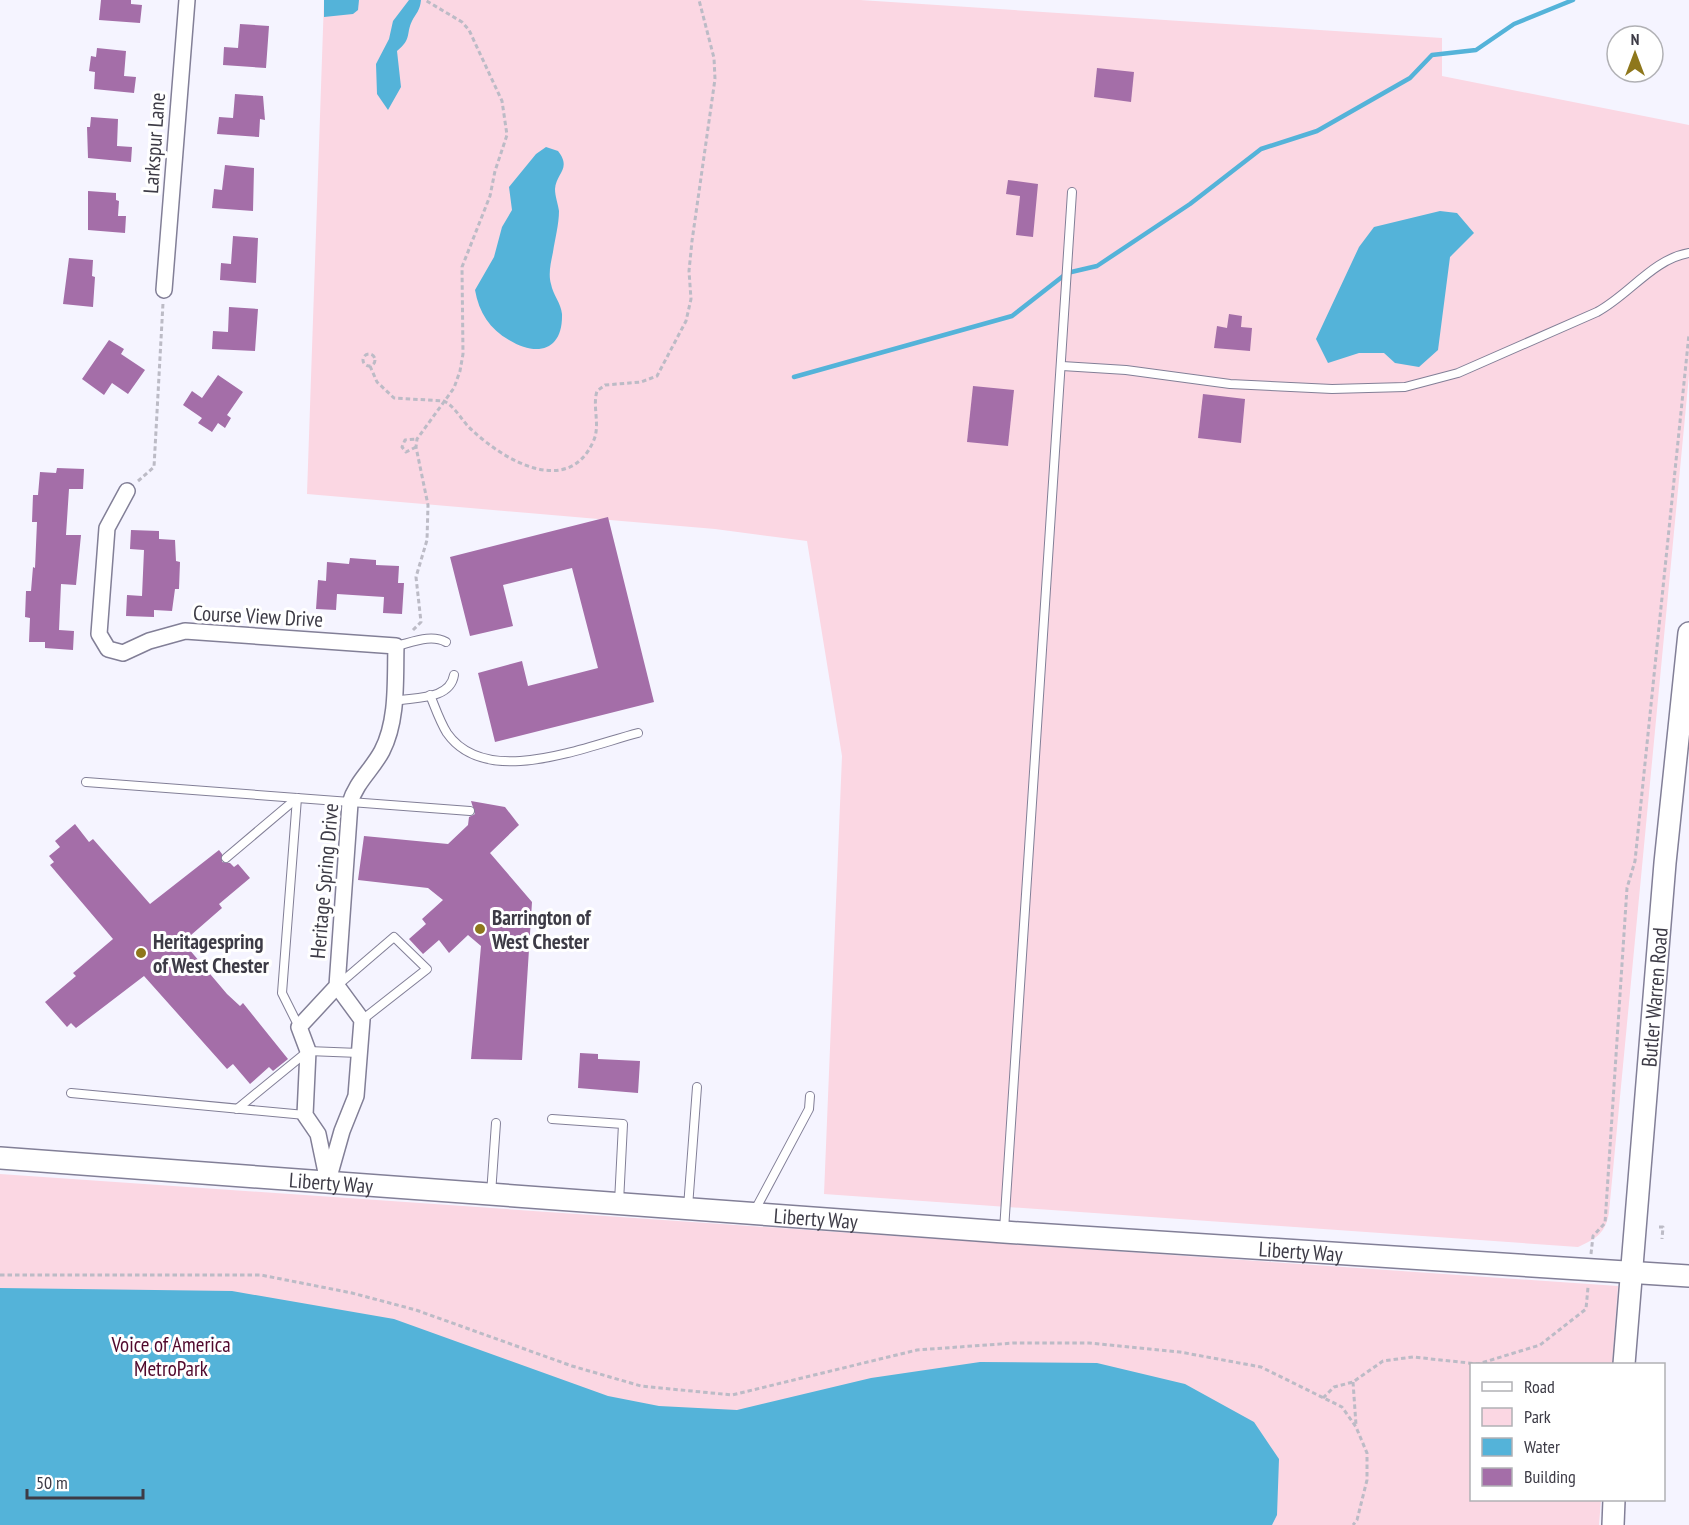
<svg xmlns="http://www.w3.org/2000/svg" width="1689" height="1525" viewBox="0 0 1689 1525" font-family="'PT Sans Narrow',sans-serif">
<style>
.green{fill:#fbd7e3}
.water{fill:#54b3d9}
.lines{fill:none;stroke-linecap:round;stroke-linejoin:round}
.stream{stroke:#54b3d9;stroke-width:4.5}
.building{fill:#a46ea8}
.lane-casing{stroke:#827f97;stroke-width:10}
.street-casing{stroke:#827f97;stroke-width:18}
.secondary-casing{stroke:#827f97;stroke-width:24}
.path{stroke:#bcbbc6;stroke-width:3;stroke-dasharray:4.5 3;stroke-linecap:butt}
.lane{stroke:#fff;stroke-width:8}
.street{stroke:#fff;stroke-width:15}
.secondary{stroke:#fff;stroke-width:21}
.poi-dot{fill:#8e771c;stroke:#fff;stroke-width:2}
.labels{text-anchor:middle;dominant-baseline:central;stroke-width:6;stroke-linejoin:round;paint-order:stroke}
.street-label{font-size:21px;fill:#3d3b46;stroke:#fff}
.poi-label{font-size:21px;font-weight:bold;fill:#3d3b46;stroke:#fff;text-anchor:start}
.park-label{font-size:21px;fill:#51092d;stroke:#fff}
</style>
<rect width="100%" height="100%" fill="#f5f4ff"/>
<g class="green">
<path d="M324,0H860L1442,38V76L1689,125V375L1609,1212C1606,1233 1596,1239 1578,1247L824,1194L842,756L807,541L715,529L307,494Z"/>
<polygon points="0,1174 1618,1286 1612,1364 1472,1364 1472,1500 1601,1500 1599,1525 0,1525"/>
</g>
<g class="water">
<polygon points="324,0 359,0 358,10 353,14 324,17"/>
<path d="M409,0H421C420,11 416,13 412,21C406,33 412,39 397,51L401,87L388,110L377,94L376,64L389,39L393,21Z"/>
<path d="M546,147L558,151C572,169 556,173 555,189C555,196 558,204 559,211C559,224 555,239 553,252C551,262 548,274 551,284C553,295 561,303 562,314C563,351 537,357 509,340C490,329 479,313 475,290L494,257L502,227L512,210L509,187L536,154Z"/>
<polygon points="1440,211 1457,213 1474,233 1450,257 1438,350 1419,367 1395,363 1384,353 1359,353 1328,363 1316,339 1359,247 1374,227"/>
<polygon points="0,1288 232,1291 394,1319 608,1396 659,1406 737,1410 871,1378 980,1362 1097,1363 1185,1384 1254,1422 1279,1459 1277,1515 1272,1525 0,1525"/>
</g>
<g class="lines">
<polyline class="stream" points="794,377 1012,316 1067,273 1097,266 1190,204 1261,149 1317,131 1410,78 1432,55 1476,50 1514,24 1573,0"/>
</g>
<g class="building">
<polygon points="101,0 131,0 131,4 142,5 140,23 99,20"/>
<polygon points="240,24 269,26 266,68 223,65 224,47 238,48"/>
<polygon points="97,48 126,51 124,76 136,77 134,93 94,89 95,72 89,71 91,56 96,57"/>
<polygon points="1097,68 1134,72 1131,102 1094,97"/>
<polygon points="235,94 263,96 265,120 260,119 259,137 217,134 219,117 233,118"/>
<polygon points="91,117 118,119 117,146 132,147 131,162 88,158 87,127 90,127"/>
<polygon points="225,165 254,168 253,211 212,208 214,189 222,190"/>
<polygon points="1008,180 1038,184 1033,237 1016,235 1020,196 1006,194"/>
<polygon points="88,191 116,193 116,200 119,201 118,216 126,216 125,233 88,230"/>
<polygon points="233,236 258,238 256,283 220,280 221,263 231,264"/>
<polygon points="69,258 93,260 92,276 95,277 93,307 63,304"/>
<polygon points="229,307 258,309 255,351 212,349 213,331 228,332"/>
<polygon points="1229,314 1242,316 1241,327 1252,328 1250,351 1214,348 1217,326 1227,328"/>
<polygon points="109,340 124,349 121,354 145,370 128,394 112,383 104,395 82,379"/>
<polygon points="218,375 243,392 227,415 231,418 225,428 218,423 212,432 198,423 202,418 183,405 192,391 202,398"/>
<polygon points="973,386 1014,390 1008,446 967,442"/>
<polygon points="1203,394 1245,399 1241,443 1198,438"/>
<polygon points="57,468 84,469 83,489 69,489 66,535 81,535 76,585 61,584 59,630 74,631 73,650 45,648 45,642 29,642 30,618 25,617 26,591 31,591 33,567 35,568 37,522 32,522 33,495 38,495 40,472 56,473"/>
<polygon points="608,517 654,702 495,742 478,673 522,661 528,686 598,668 572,568 503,585 513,626 470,636 450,557"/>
<polygon points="131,530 159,531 159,539 175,540 176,561 180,562 179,589 175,589 172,611 154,610 154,617 126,616 127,595 142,596 144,550 130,549"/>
<polygon points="350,558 376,560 376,565 399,566 398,583 404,583 402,614 383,613 384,597 337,594 336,610 316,609 318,580 326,581 327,562 349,564"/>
<polygon points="471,801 505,807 519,825 490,853 532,902 522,1060 471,1059 481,946 468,935 449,953 439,940 423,954 409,939 426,924 422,919 443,900 428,888 358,880 364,836 448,844 468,825 469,817 475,814"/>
<polygon points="75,824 89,842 93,839 150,904 219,850 222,854 222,862 230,863 234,867 238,864 250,878 219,904 222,908 183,942 227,994 240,1006 243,1003 288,1059 273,1071 269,1067 250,1084 233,1064 227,1069 144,976 76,1028 71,1023 67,1027 45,1002 76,976 73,973 113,939 50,865 54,862 49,856 60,847 55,841"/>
<polygon points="580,1053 598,1054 598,1059 640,1061 638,1093 578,1088"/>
</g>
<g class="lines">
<defs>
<g id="lane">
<path d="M1062,366L1126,370L1230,384L1332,389L1405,387L1458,373L1597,312C1629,295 1653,259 1689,253"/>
<path d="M396,646C413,642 431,634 446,642"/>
<path d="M430,695C435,707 440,722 447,733C486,789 584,747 638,733"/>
<path d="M395,701C415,697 450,700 454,675"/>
<polyline points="86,782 470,811"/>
<polyline points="297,798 282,993 299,1027"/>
<polyline points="226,858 297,798"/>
<polyline points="338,985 394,937 427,969 362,1020"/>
<polyline points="71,1093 305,1115"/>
<polyline points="237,1109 308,1051 359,1053"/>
<polyline points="552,1119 623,1124 619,1202"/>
<polyline points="491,1194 496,1123"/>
<polyline points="688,1207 697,1087"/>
<polyline points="754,1212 809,1109 810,1096"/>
<polyline points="1004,1230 1072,192"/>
</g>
<g id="street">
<polyline points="164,290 187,0"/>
<path d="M127,491L107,528L99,634L108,649L123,653L149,641L185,631L396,646C395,680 398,720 382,751C372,770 356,782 350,803L337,986L299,1027L308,1051L305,1115L318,1134L328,1182"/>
<polyline points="329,1177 342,1131 356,1096 362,1020 337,986"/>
</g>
<g id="secondary">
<path id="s1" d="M0,1158L1004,1232L1689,1276"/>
<path id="s2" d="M1624,1364L1665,863L1689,633"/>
<polyline points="1613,1525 1614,1500"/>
</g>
</defs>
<use href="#lane" class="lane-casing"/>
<use href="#street" class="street-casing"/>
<use href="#secondary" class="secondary-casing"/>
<g class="path">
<circle cx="369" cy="360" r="6"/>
<path d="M370,366L377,382L394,398L444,401C457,408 462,422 473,431C505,461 568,497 593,442C601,426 592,407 597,391L605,385L641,382L657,376L686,321L691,299L689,271L692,241L715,79L714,58L699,0"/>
<polyline points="416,447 406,452 402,447 405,440 417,439"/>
<polyline points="138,481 154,467 163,303"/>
<polyline points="413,630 421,622 416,577 427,540 428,505 416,447 417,439 454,388 460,371 463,354 462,267 490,196 495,171 507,135 502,101 469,30 462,22 425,0"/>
<polyline points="1659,1227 1663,1227 1662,1239"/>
<polyline points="1591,1254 1593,1236 1605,1223 1627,888 1635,861 1689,334"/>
<polyline points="0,1275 261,1275 352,1293 416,1310 572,1366 641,1386 732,1395 917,1350 1014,1343 1089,1343 1180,1352 1261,1367 1342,1407 1356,1427 1367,1453 1367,1480 1357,1520 1353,1525"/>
<polyline points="1353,1382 1356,1425"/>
<polyline points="1323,1398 1334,1387 1353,1382 1383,1361 1413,1357 1478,1364 1540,1345 1586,1309 1588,1287"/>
</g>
<use href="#lane" class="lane"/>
<use href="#street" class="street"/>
<use href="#secondary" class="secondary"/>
</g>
<g class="poi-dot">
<circle cx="480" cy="929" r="6"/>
<circle cx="141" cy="953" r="6"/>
</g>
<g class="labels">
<g class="street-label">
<text transform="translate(154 143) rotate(-86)">Larkspur Lane</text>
<text transform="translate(258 616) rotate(3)">Course View Drive</text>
<text transform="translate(324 881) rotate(-85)">Heritage Spring Drive</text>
<text stroke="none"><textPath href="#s2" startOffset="368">Butler Warren Road</textPath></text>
<text stroke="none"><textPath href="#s1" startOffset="332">Liberty Way</textPath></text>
<text stroke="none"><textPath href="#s1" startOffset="818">Liberty Way</textPath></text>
<text stroke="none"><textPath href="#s1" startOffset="1304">Liberty Way</textPath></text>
</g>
<g class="poi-label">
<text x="492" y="917">Barrington of<tspan x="492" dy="24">West Chester</tspan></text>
<text x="153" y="941">Heritagespring<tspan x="153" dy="24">of West Chester</tspan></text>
</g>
<g class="park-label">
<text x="171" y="1344">Voice of America<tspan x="171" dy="24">MetroPark</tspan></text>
</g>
</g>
<rect x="1470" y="1363" width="195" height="138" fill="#ffffff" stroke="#b1b1b5" stroke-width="1.5"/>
<rect x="1482" y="1382" width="30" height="9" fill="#ffffff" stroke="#b1b1b5" stroke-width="1.5"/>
<text x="1524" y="1393" font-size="18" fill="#3d3b46">Road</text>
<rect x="1482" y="1408" width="30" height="18" fill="#fbd7e3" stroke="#b1b1b5" stroke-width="1.5"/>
<text x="1524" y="1423" font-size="18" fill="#3d3b46">Park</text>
<rect x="1482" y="1438" width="30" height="18" fill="#54b3d9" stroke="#b1b1b5" stroke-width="1.5"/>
<text x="1524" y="1453" font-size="18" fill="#3d3b46">Water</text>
<rect x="1482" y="1468" width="30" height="18" fill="#a46ea8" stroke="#b1b1b5" stroke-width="1.5"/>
<text x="1524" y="1483" font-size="18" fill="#3d3b46">Building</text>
<g transform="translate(1635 54)"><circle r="28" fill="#ffffff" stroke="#b1b1b5" stroke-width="1.5"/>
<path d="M0-4.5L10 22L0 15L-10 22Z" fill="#8e771c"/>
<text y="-9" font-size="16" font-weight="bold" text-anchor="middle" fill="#3d3b46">N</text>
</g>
<path d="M27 1489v9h116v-9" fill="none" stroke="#3d3b46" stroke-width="3"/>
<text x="36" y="1489" font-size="18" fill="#3d3b46" stroke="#ffffff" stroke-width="4.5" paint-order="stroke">50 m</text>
</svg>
